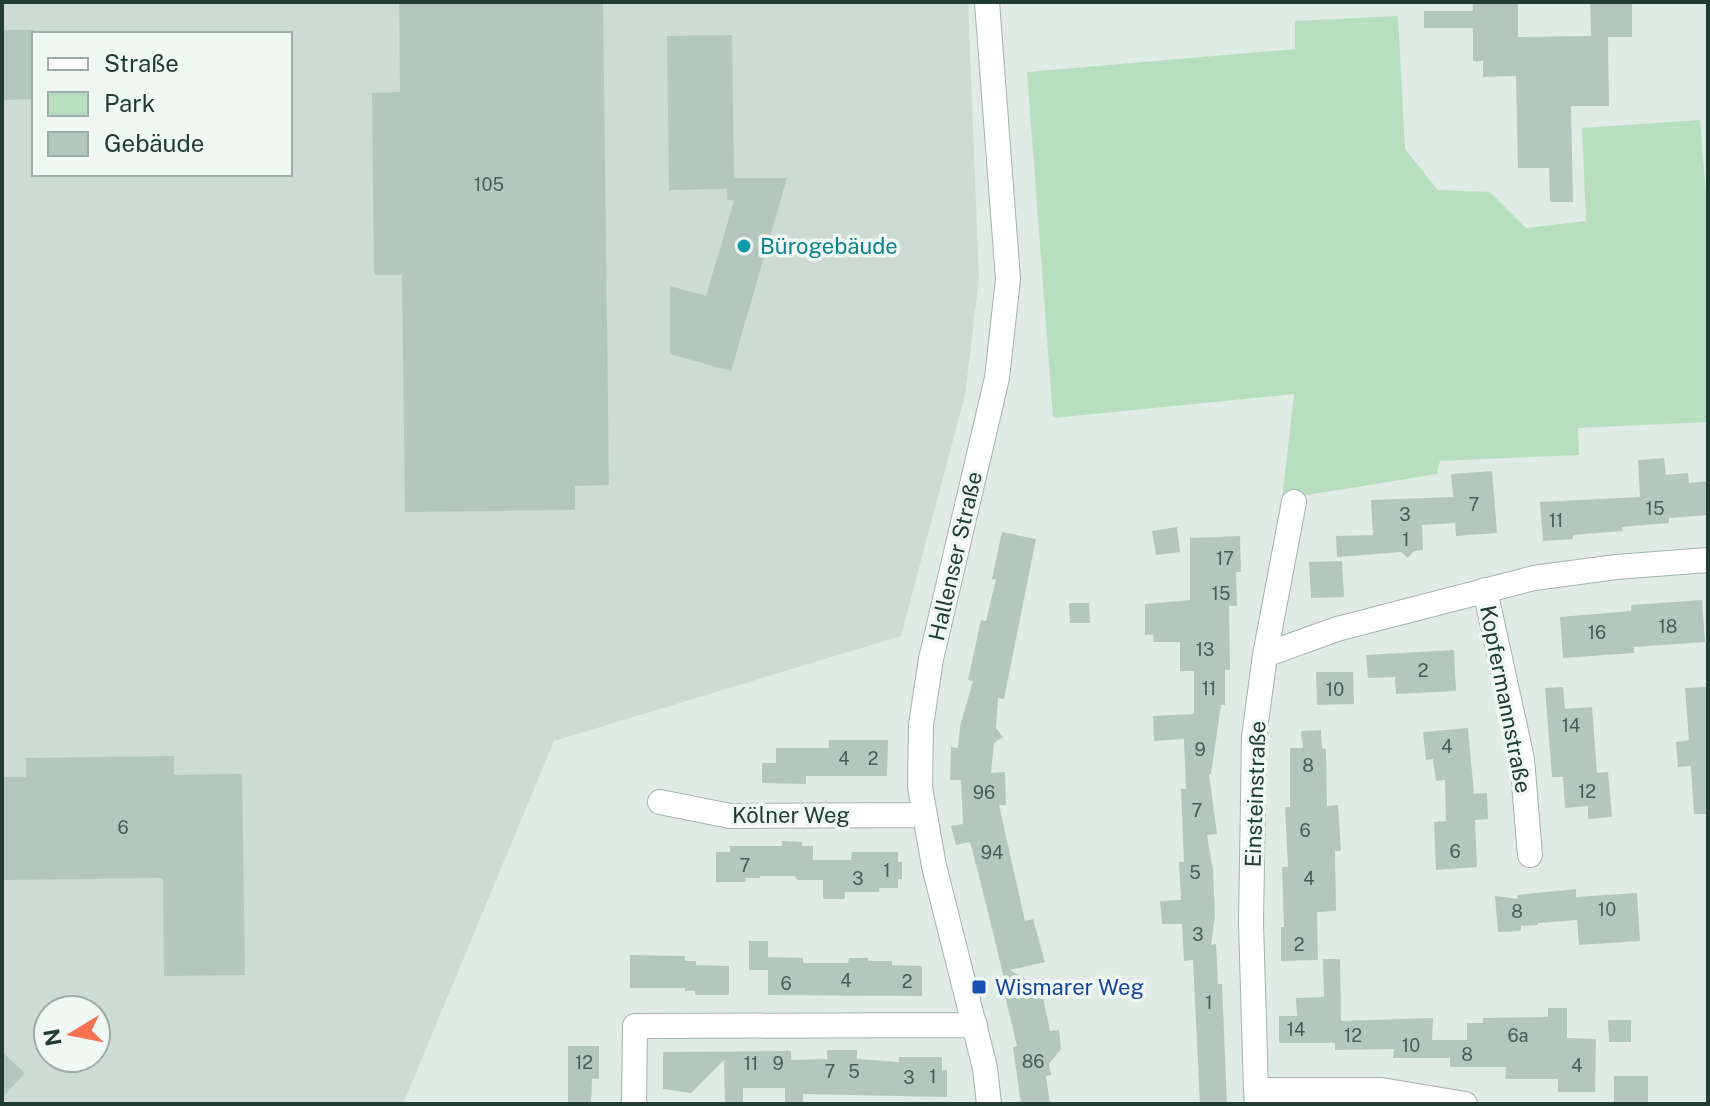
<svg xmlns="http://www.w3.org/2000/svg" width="1710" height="1106" viewBox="0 0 1710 1106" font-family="'Public Sans',sans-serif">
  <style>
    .built { fill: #cedbd4; fill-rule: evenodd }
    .green { fill: #b8dec0 }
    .building { fill: #b5c6be }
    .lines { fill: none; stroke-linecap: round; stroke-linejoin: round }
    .minor-casing { stroke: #a3b3ad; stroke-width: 26 }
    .minor { stroke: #fff; stroke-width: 24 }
    .culture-dot { fill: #0f9aa8; stroke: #f0f8f4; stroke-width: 3 }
    .transit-dot { fill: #1a4fb4; stroke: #f0f8f4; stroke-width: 3 }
    .labels { text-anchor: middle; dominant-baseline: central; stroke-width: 7; stroke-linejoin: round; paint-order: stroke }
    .number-label { font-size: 18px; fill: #455e56 }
    .culture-label { font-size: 22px; fill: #0d838f; stroke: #f0f8f4; text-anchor: start }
    .street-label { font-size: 22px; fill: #203c33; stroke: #f0f8f4 }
    .transit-label { font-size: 22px; fill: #164399; stroke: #f0f8f4; text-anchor: start }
  </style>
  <rect width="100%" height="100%" fill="#e0ebe6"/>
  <path class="built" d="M2,2H968L979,279L965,395L901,636L554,741L403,1104H2ZM34,34H290V174H34ZM48,1010H96V1058H48Z"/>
  <path class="green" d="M1398,16L1405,149L1438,190L1490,192L1526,228L1586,221L1582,128L1700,120L1708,219V422L1578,428L1579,455L1440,461L1437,474L1282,499L1294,394L1053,418L1027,72L1295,49V21Z"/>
  <path class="building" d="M399,2H603L609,485L575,486V510L405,512L402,275H374L372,93L400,92Z
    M1473,2H1518V37L1591,36L1590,2H1632V37H1608L1609,106H1571L1573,202H1550L1549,168H1518L1516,76L1483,77V61H1473V28H1424V11H1473Z
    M2,30H34V99L2,100Z
    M732,35L734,178H787L731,371L670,354V286L706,296L734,201L727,199V189L669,190L667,36Z
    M1664,458L1666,475L1688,473L1689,483L1708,481V515L1669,518V523L1622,527L1623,531L1573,535V539L1543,541L1540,502L1640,497L1638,460Z
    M1492,471L1497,533L1456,536L1455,523L1422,525L1423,550L1414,551L1408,558L1401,552L1337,557L1336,536L1373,535L1371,500L1453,497L1451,474Z
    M1177,527L1180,552L1156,555L1152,531Z
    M1002,532L1036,539L1004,699L998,698L996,728L1003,737L994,743L991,773L1005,772L1006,805H999L1025,921L1033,919L1045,962L1010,970L1041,988L1050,1031L1059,1030L1061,1049L1049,1064L1051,1075L1046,1076L1050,1104H1021L1013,1047L1017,1046L1002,983L1005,982L982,888L970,842L956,845L951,826L963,824L961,780H950L951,747L958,748L960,726L973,681L968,680L981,620L986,621L996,579H992Z
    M1240,536L1241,572H1236L1237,606H1229L1230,670H1225V705H1221L1211,774H1209L1217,834L1207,835L1213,870L1215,916L1211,945L1216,944L1218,984H1222L1227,1104H1200L1193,960L1184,961L1182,924H1162L1160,901L1181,900L1179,862H1184L1181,789H1186L1184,739L1154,741L1153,716L1194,714V671H1180V642H1154L1153,635H1145V604L1190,600V538Z
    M1342,561L1344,597L1311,598L1309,562Z
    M1702,600L1705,642L1634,647V653L1563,658L1560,617L1631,611V605Z
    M1069,603H1089L1090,623H1070Z
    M1454,650L1456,691L1396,694L1395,677L1368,678L1366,655Z
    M1316,672H1353L1354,704L1317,705Z
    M1563,687L1565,709L1592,707L1597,773L1608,772L1612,817L1588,819V806L1565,808L1563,777H1552L1545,688Z
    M1708,687V814H1694L1691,766L1678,767L1676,742L1689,740L1685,688Z
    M1468,728L1474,794L1487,793L1488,819L1475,820L1477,867L1436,870L1434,822L1446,821L1445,780L1436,781L1433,759L1426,760L1423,732Z
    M1321,730L1322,748L1326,749L1327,806L1338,805L1341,851H1335L1336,911L1317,912L1318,960L1281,961V927H1284L1282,867H1288L1285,807H1290V748H1303L1301,731Z
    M829,740H888L887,776H806V784L762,783V763H776V748H829Z
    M174,756V775L242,774L245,975L164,976L163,878L2,880V777H26V758Z
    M782,841L802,842V846H813V860H851L852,852H898V862H902V879H898V888H879V892H845V899H823V880H798L794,876H760V878H746V882H716V852H730V846H782Z
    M1576,889V897L1637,893L1640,941L1579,945L1577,920L1538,923V925L1521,926V931L1498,932L1495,896L1518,899L1517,895Z
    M749,941H768V957L803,958V963H848L849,958H868V961H892V965L922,966V996L768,995V965V970H749Z
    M630,955L685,956V961H696V965L729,966V995H695V991H685V988H630Z
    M1323,959H1340L1341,1021L1433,1018L1432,1040H1467V1023H1483V1018L1548,1017V1008H1567V1038L1596,1039L1595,1092H1558V1079H1505L1506,1067H1450V1058H1393L1394,1049L1335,1050V1043H1279V1016H1297L1296,998L1324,997Z
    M1608,1020H1631V1042H1609Z
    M568,1046H599V1079H592L591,1104H568Z
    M827,1050H857V1059L899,1062V1057H942V1070H947V1097L803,1094V1104H785V1088H743V1104H725L724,1060L691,1093L663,1089V1052L791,1051V1060L827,1059Z
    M2,1052L25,1073L2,1098Z
    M1614,1076H1648V1104H1614Z"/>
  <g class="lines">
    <defs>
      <path id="minor" d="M987,2L1008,279L997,378L931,659L921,725L920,787L934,866L985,1068L989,1104
        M1485,590L1522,759L1530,855
        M1265,655L1337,629L1534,578L1616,567L1708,560
        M660,802L730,816L924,815
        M1256,1090L1251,923L1254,737L1265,655L1294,502
        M634,1104L635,1026L975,1025
        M1257,1104L1256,1090H1381L1465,1104"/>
    </defs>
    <use href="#minor" class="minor-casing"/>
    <use href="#minor" class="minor"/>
  </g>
  <circle class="culture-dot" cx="744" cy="246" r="8"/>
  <rect class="transit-dot" x="971" y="979" width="16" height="16" rx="4"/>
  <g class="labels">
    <g class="number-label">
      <text x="489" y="184">105</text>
      <text x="1474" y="504">7</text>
      <text x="1655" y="508">15</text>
      <text x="1405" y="514">3</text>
      <text x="1556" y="520">11</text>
      <text x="1406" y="539">1</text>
      <text x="1225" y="558">17</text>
      <text x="1221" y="593">15</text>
      <text x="1668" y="626">18</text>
      <text x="1597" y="632">16</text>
      <text x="1205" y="649">13</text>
      <text x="1423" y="670">2</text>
      <text x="1209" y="688">11</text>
      <text x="1335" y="689">10</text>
      <text x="1571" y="725">14</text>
      <text x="1447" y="746">4</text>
      <text x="1200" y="749">9</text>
      <text x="844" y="758">4</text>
      <text x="873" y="758">2</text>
      <text x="1308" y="765">8</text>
      <text x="1587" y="791">12</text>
      <text x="984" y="792">96</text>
      <text x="1197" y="810">7</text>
      <text x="123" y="827">6</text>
      <text x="1305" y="830">6</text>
      <text x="1455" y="851">6</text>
      <text x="992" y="852">94</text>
      <text x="745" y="865">7</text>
      <text x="887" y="870">1</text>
      <text x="1195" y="872">5</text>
      <text x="858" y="878">3</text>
      <text x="1309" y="878">4</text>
      <text x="1607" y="909">10</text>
      <text x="1517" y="911">8</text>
      <text x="1198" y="934">3</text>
      <text x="1299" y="944">2</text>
      <text x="846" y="980">4</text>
      <text x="907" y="981">2</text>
      <text x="786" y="983">6</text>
      <text x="1209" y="1002">1</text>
      <text x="1296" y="1029">14</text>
      <text x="1353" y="1035">12</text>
      <text x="1518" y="1035">6a</text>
      <text x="1411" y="1045">10</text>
      <text x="1467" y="1054">8</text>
      <text x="1033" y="1061">86</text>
      <text x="584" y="1062">12</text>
      <text x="751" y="1063">11</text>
      <text x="778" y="1063">9</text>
      <text x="1577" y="1065">4</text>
      <text x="830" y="1071">7</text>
      <text x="854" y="1071">5</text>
      <text x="933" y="1076">1</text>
      <text x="909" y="1077">3</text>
    </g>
    <g class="culture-label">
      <text x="760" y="246">Bürogebäude</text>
    </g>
    <g class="street-label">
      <text transform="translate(955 556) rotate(-77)">Hallenser Straße</text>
      <text transform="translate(1506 699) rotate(79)">Kopfermannstraße</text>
      <text transform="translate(1255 794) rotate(-88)">Einsteinstraße</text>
      <text x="791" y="815">Kölner Weg</text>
    </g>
    <g class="transit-label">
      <text x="995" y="987">Wismarer Weg</text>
    </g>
  </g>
  <rect width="1710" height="1106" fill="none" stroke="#203c33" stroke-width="8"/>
  <rect x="32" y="32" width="260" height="144" fill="#f0f8f4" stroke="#9dada7" stroke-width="2"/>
  <rect x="48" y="58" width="40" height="12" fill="#ffffff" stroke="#9dada7" stroke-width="2"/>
  <text x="104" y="72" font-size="24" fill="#203c33">Straße</text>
  <rect x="48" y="92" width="40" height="24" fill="#b8dec0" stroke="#9dada7" stroke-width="2"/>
  <text x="104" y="112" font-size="24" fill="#203c33">Park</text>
  <rect x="48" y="132" width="40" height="24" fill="#b5c6be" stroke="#9dada7" stroke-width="2"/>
  <text x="104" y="152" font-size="24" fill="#203c33">Gebäude</text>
  <g transform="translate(72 1034) rotate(260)"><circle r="38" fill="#f0f8f4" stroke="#9dada7" stroke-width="2"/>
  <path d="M0-6L14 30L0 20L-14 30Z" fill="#f67253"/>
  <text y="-12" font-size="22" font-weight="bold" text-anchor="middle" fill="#203c33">N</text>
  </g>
</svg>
